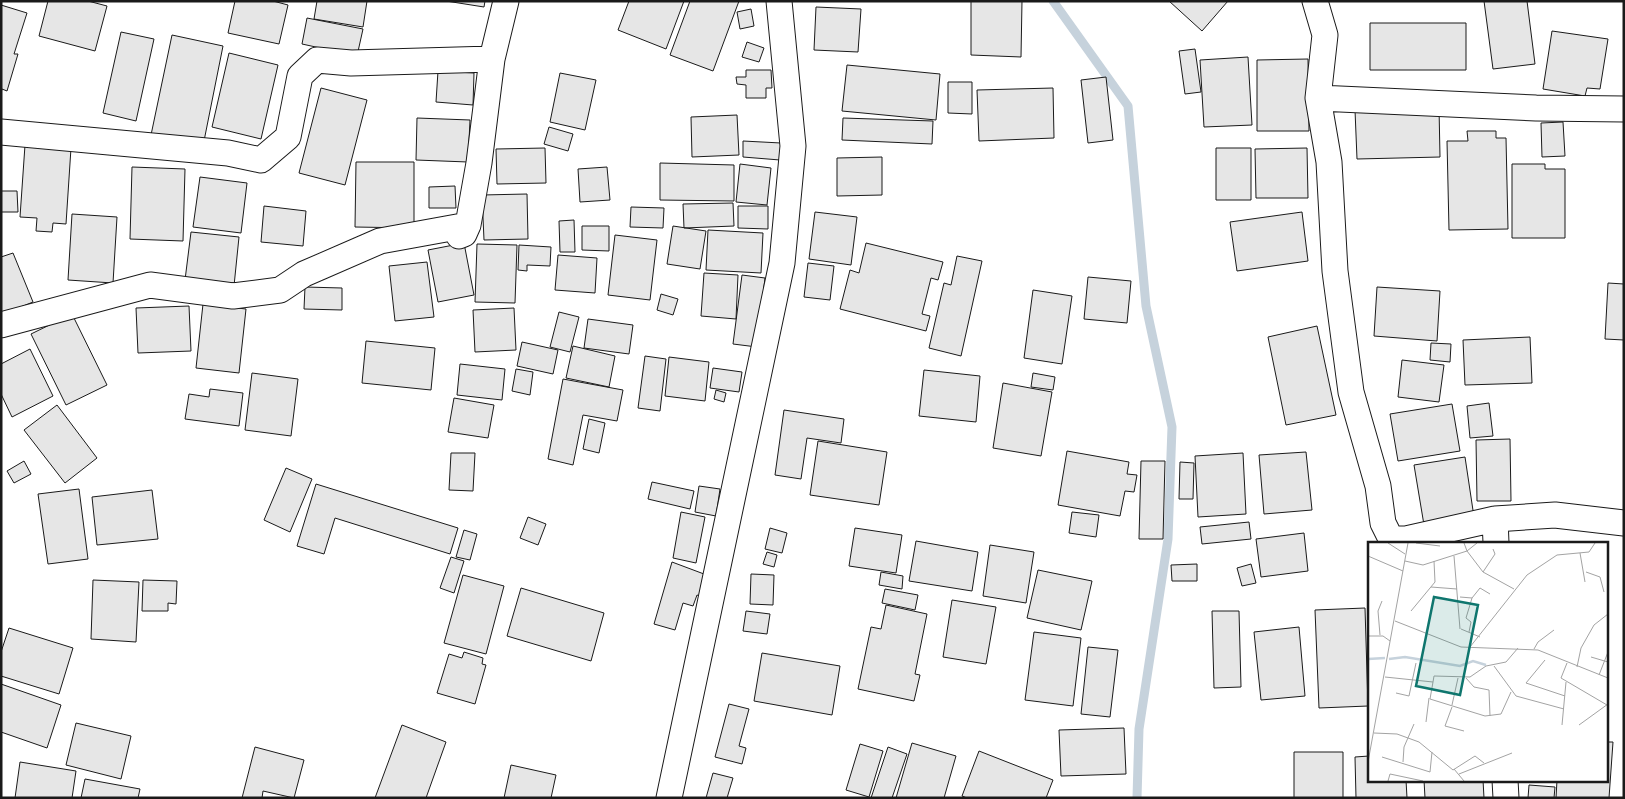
<svg xmlns="http://www.w3.org/2000/svg" width="1625" height="799" viewBox="0 0 1625 799" font-family="'Zilla Slab',serif">
  <style>
    .lines { fill: none; stroke-linecap: round; stroke-linejoin: round }
    .stream { stroke: #c6d2dc; stroke-width: 9 }
    .building { fill: #e6e6e6; stroke: #1a1a1a }
    .minor-casing { stroke: #1a1a1a; stroke-width: 27 }
    .minor { stroke: #fff; stroke-width: 25 }
    .inset-river { fill: none; stroke: #c6d2dc; stroke-width: 2.5 }
    .inset-road { fill: none; stroke: #a3a3a3; stroke-width: 1 }
    .view { fill: #0f766e; fill-opacity: 0.15; stroke: #0f766e; stroke-width: 2.5 }
    .inset-edge { fill: none; stroke: #1a1a1a; stroke-width: 2.5 }
  </style>
  <rect width="100%" height="100%" fill="#fff"/>
  <g class="lines">
    <path class="stream" d="M1053,1L1128,106L1146,306L1172,427L1168,539L1139,729L1137,798"/>
  </g>
  <path class="building" d="M48,1H88L107,6L95,51L39,36Z
    M235,1H273L288,5L279,44L228,33Z
    M317,1H367L363,27L314,19Z
    M446,1H485L484,7Z
    M629,1H684L666,49L618,30Z
    M690,1H739L713,71L670,55Z
    M971,1H1022L1021,57L971,55Z
    M1169,1H1228L1202,31Z
    M1484,1H1527L1535,64L1493,69Z
    M1,5L27,13L14,54H18L7,91L2,89L1,93Z
    M816,7L861,9L858,52L814,50Z
    M751,9L754,26L740,29L737,12Z
    M307,18L363,29L357,56L302,44Z
    M1370,23H1466V70H1370Z
    M1552,31L1608,39L1600,89L1587,88L1585,96L1543,89Z
    M121,32L154,39L136,121L103,113Z
    M172,35L223,46L203,146L151,135Z
    M747,42L764,48L759,62L742,57Z
    M1195,49L1201,92L1185,94L1179,51Z
    M229,53L278,65L261,139L212,127Z
    M1248,57L1252,125L1204,127L1200,60Z
    M1308,59L1309,131H1257V60Z
    M847,65L940,74L936,120L842,111Z
    M746,70H771L772,88H766V98H746V85L737,84L736,77H746Z
    M438,71L474,73L473,105L436,102Z
    M560,73L596,80L585,130L550,122Z
    M1106,77L1113,140L1088,143L1081,80Z
    M948,82H972V114L948,113Z
    M321,88L367,100L345,185L299,173Z
    M1053,88L1054,138L979,141L977,90Z
    M1439,107L1440,157L1357,159L1355,110Z
    M737,115L739,155L692,157L691,117Z
    M417,118L470,120L468,162L416,160Z
    M843,118L933,121L932,144L842,140Z
    M1563,122L1565,156L1542,157L1541,123Z
    M549,127L573,134L568,151L544,144Z
    M1467,131H1496V138H1506L1508,229L1449,230L1447,141H1468Z
    M743,141L781,143L780,160L743,157Z
    M25,145L71,148L66,224L53,223L52,232L36,231L37,218L20,217Z
    M545,148L546,183L497,184L496,149Z
    M1216,148H1251V200H1216Z
    M1307,148L1308,198H1256L1255,149Z
    M882,157V195L837,196V158Z
    M356,162H414V228L355,227Z
    M660,163L734,165V201L660,200Z
    M740,164L771,168L767,205L736,202Z
    M1512,164H1545V169H1565V238H1512Z
    M132,167L185,169L183,241L130,239Z
    M607,167L610,200L580,202L578,169Z
    M200,177L247,183L241,233L193,227Z
    M455,186L456,208H429V187Z
    M1,191H17L18,212H1Z
    M527,194L528,239L484,240L482,195Z
    M733,203L734,226L684,228L683,204Z
    M264,206L306,211L303,246L261,242Z
    M738,206H768V229L738,228Z
    M631,207L664,208L663,228L630,227Z
    M815,212L857,217L851,265L809,259Z
    M1302,212L1308,261L1237,271L1230,222Z
    M72,214L117,217L113,283L68,280Z
    M574,220L575,252H560L559,221Z
    M582,226H609V251L582,250Z
    M673,226L706,231L700,269L667,264Z
    M708,230L763,233L761,273L706,270Z
    M191,232L239,237L234,286L185,280Z
    M615,235L657,240L650,300L608,295Z
    M464,243L474,295L438,302L428,250Z
    M866,243L943,262L938,280L931,278L922,314L930,316L926,331L840,309L850,270L859,273Z
    M477,244L517,245L515,303L475,302Z
    M519,245L551,247L550,266L527,265V271L518,270Z
    M13,253L33,302L1,315V257Z
    M558,255L597,258L595,293L555,290Z
    M957,256L982,261L961,356L929,348L944,283L951,285Z
    M427,262L434,317L395,321L389,266Z
    M808,263L834,266L830,300L804,297Z
    M704,273L738,275L736,319L701,316Z
    M742,275L765,278L757,347L733,344Z
    M1088,277L1131,281L1127,323L1084,319Z
    M1608,283L1624,284V340L1605,339Z
    M305,287L342,288V310L304,309Z
    M1377,287L1440,291L1437,341L1374,336Z
    M1033,290L1072,296L1062,364L1024,358Z
    M661,294L678,299L673,315L657,310Z
    M203,304L246,309L239,373L196,368Z
    M189,306L191,351L138,353L136,308Z
    M514,308L516,350L475,352L473,310Z
    M559,312L579,317L570,352L550,347Z
    M72,314L107,385L66,405L31,334Z
    M588,319L633,325L629,354L584,348Z
    M1317,326L1336,415L1286,425L1268,337Z
    M1530,337L1532,383L1465,385L1463,340Z
    M366,341L435,348L431,390L362,383Z
    M522,342L558,350L553,374L517,366Z
    M1431,343L1451,344L1450,362L1430,360Z
    M573,346L615,356L609,387L566,378Z
    M30,349L53,396L12,417L1,394V364Z
    M645,356L666,359L660,411L638,408Z
    M669,357L709,362L705,401L665,396Z
    M1402,360L1444,365L1439,402L1398,397Z
    M460,364L505,369L502,400L457,395Z
    M713,368L742,372L739,392L710,388Z
    M516,369L533,372L530,395L512,391Z
    M924,370L980,376L976,422L919,416Z
    M252,373L298,379L291,436L245,430Z
    M1033,373L1055,377L1053,390L1031,387Z
    M563,379L623,390L617,421L583,415L573,465L548,459Z
    M1003,383L1052,392L1041,456L993,448Z
    M210,389L243,393L239,426L185,419L189,394L209,397Z
    M716,390L726,393L724,402L714,399Z
    M454,398L494,405L488,438L448,432Z
    M1489,403L1493,436L1470,438L1467,406Z
    M1452,404L1460,451L1398,461L1390,414Z
    M57,405L97,458L65,483L24,430Z
    M784,410L844,419L841,443L807,438L801,479L775,475Z
    M589,419L605,423L599,453L583,449Z
    M1510,439L1511,501H1477L1476,440Z
    M818,441L887,452L879,505L810,495Z
    M1067,451L1129,462L1127,474L1137,475L1134,492L1125,491L1120,516L1058,505Z
    M1306,452L1312,510L1264,514L1259,455Z
    M451,453H475L473,491L449,490Z
    M1243,453L1246,514L1198,517L1195,456Z
    M1465,457L1474,517L1424,525L1414,465Z
    M24,461L31,474L14,483L7,471Z
    M1141,461H1165L1163,539H1139Z
    M1180,462L1194,463L1193,499H1179Z
    M286,468L312,479L290,532L264,520Z
    M652,482L694,491L690,509L648,499Z
    M316,484L458,528L450,554L335,518L324,554L297,546Z
    M699,486L720,489L716,516L695,512Z
    M79,489L88,559L48,564L38,494Z
    M152,490L158,539L97,545L92,497Z
    M681,512L705,517L696,563L673,558Z
    M1072,512L1099,515L1096,537L1069,533Z
    M528,517L546,524L538,545L520,538Z
    M1249,522L1251,539L1202,544L1200,527Z
    M770,528L787,533L782,553L765,549Z
    M855,528L902,535L896,573L849,566Z
    M464,530L477,534L470,560L456,557Z
    M1304,533L1308,571L1261,577L1256,539Z
    M916,541L978,552L972,591L909,581Z
    M990,545L1034,552L1026,603L983,596Z
    M767,552L777,555L774,567L763,564Z
    M451,557L464,561L454,593L440,588Z
    M672,562L704,574L700,596L697,595L693,606L683,603L675,630L654,624Z
    M1197,564V581H1172L1171,565Z
    M1251,564L1256,583L1242,586L1237,568Z
    M1038,570L1092,581L1081,630L1027,618Z
    M881,572L903,576L902,589L879,585Z
    M751,574L774,575L773,605L750,604Z
    M463,575L504,586L486,654L444,643Z
    M93,580L139,582L136,642L91,639Z
    M143,580L177,581L176,604L168,603V611H142Z
    M521,588L604,613L591,661L507,636Z
    M885,589L918,595L915,610L882,603Z
    M952,600L996,607L986,664L943,657Z
    M886,605L927,614L915,674L920,675L914,701L858,689L871,627L881,629Z
    M1365,608L1368,706L1319,708L1315,610Z
    M746,611L770,614L767,634L743,631Z
    M1212,611H1239L1241,687L1214,688Z
    M1299,627L1305,696L1261,700L1254,632Z
    M9,628L73,648L59,694L1,676V652Z
    M1034,632L1081,638L1073,706L1025,700Z
    M1088,647L1118,650L1110,717L1081,714Z
    M464,652L483,658L482,664L486,665L475,704L437,693L449,654L462,658Z
    M762,653L840,666L832,715L754,701Z
    M1,684L61,705L47,748L1,732Z
    M729,704L749,709L739,746L746,748L742,764L715,757Z
    M76,723L131,736L121,779L66,765Z
    M402,725L446,742L426,798H375Z
    M1124,728L1126,774L1061,776L1059,730Z
    M1606,742H1613L1609,798H1556L1557,780H1606Z
    M912,743L956,756L944,798H896Z
    M860,744L883,751L869,797L846,790Z
    M255,747L304,760L294,798L263,791L262,798H242Z
    M888,747L907,754L892,798H871Z
    M979,751L1053,780L1046,798H967L962,796Z
    M1294,752H1343V798H1294Z
    M1369,756V780H1406L1407,798H1356L1355,757Z
    M20,762L76,771L72,798H15Z
    M511,765L556,775L551,798H504Z
    M713,773L733,778L727,798H706Z
    M85,779L140,789L138,798H81Z
    M1424,780H1483L1484,798H1425Z
    M1529,785L1555,787L1554,798H1528Z"/>
  <g class="lines">
    <defs>
      <path id="minor" d="M1315,1L1325,35L1318,98L1329,162L1335,271L1351,392L1378,486L1383,523L1391,539H1406L1495,519
        M1318,98L1536,108L1624,109
        M1,132L228,153L261,160L288,137L300,76L317,60L351,63L492,59
        M459,236L464,234L468,225L479,163L492,59L506,1
        M1,325L150,285L233,296L280,290L304,274L380,241L468,225
        M1496,543L1495,519L1555,515L1624,523
        M1505,780L1506,798
        M669,798L782,263L793,146L779,1"/>
    </defs>
    <use href="#minor" class="minor-casing"/>
    <use href="#minor" class="minor"/>
  </g>
  <g transform="translate(1368 542)">
    <rect width="240" height="240" fill="#fff"/>
    <path class="inset-river" d="M0,117L17,116M21,117L37,115L92,124L105,119L118,123"/>
    <path class="inset-road" d="M20,1L37,12M48,1L72,4M96,1L99,9L109,1M212,11L217,40M0,14L35,29M86,14L92,87M37,19L55,23L99,9L115,30L146,47M115,30L127,12L125,7M218,30L232,35L236,50M63,45L89,47M92,55L104,56L112,46L122,52M43,69L67,40L66,19M27,79L93,105L170,108L240,136M93,87L112,95M101,90L103,80L98,76L104,56M12,93L10,69L14,59M0,94H15L22,99M102,105L159,33L189,13L221,10L227,1M166,107L170,100L186,88M223,115L240,120M177,118L158,141L197,154M199,121L193,136L239,163M126,124L148,154L196,167M209,125L213,106L226,83L240,72M231,133L240,110M17,135L65,140L62,157L117,174L133,172L143,150M98,136L106,145L121,148L122,174M65,140L66,134L102,135L118,124L138,120L150,106M28,151L41,154L48,121M84,163L90,136M84,165L77,184L96,189M58,180L61,156M194,183L198,140M211,183L240,162M6,191L29,192L51,200L85,228L107,214L116,221M14,215L62,230L64,210M0,220L40,1M35,220L36,205L46,182M86,227L96,239M91,232L144,211M20,239L22,232L55,239"/>
    <path class="view" d="M66,55L110,63L92,153L48,144Z"/>
    <rect width="240" height="240" class="inset-edge"/>
  </g>
  <rect width="1625" height="799" fill="none" stroke="#1a1a1a" stroke-width="5"/>
</svg>
